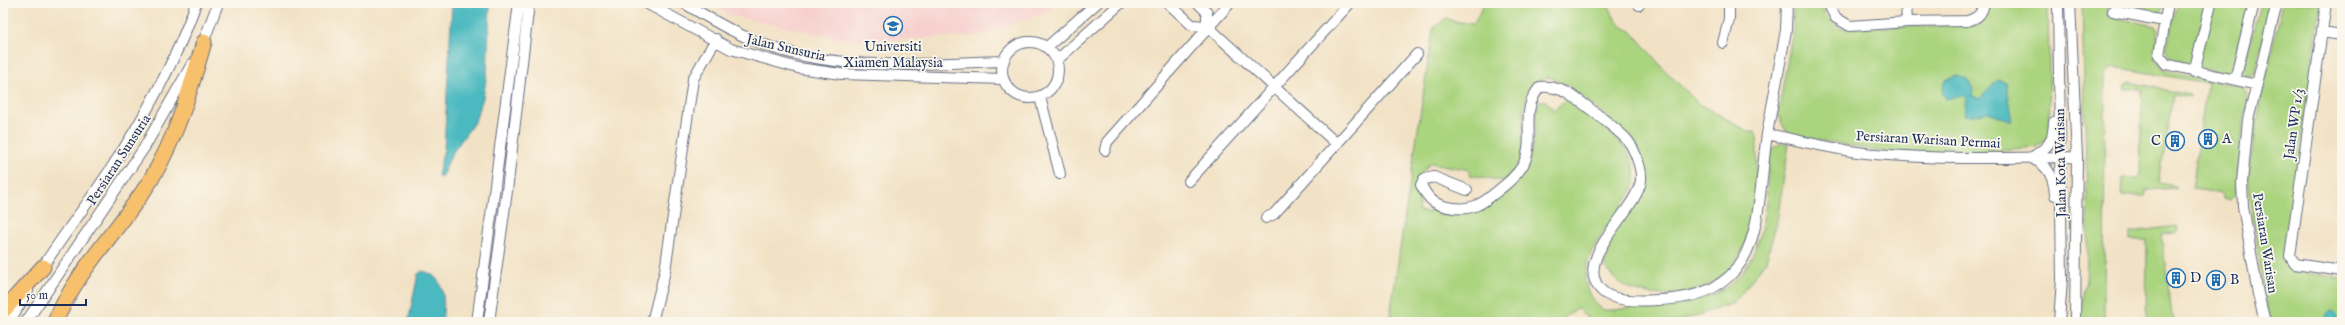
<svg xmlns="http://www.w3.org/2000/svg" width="2345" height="325" viewBox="0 0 2345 325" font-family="'IM FELL English',serif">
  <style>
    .built { fill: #f7d0ce }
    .green { fill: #abd47f; stroke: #63826e }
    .water { fill: #4bbac0; stroke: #33748f }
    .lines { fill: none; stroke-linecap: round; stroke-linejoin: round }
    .minor-casing { stroke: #666e82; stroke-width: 12 }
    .highway-casing { stroke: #666e82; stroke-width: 17 }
    .minor { stroke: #fff; stroke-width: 10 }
    .highway { stroke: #f7c06c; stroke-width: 15 }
    .labels { text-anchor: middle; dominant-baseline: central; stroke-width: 3.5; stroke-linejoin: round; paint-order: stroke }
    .poi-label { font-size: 14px; fill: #1b2f5e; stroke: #fbf7ec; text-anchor: start }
    .street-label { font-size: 14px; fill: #1b2f5e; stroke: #fbf7ec }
  </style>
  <rect width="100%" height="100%" fill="#fbf7ec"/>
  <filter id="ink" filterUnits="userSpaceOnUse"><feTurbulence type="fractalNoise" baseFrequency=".025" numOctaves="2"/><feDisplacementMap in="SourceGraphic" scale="8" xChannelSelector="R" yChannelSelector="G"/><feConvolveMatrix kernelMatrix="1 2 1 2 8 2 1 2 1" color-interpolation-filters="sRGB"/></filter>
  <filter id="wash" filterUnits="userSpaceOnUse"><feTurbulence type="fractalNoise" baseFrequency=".012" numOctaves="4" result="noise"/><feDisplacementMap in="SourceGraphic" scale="16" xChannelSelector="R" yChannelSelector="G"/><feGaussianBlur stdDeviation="0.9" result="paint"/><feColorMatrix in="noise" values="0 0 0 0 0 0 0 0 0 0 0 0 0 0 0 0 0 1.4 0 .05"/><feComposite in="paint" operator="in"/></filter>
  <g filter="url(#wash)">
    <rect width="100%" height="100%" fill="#f2e2c5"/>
    <path class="built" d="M709,3H1058L1045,12L979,36L851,41L729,15Z"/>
    <path class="green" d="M1484,3H1608C1613,17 1617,26 1631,31L1662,67L1699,104L1748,131H1755L1757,137C1757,170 1757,231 1737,259C1730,269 1720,280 1708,285C1680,298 1633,301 1611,275C1607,269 1602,264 1603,256L1645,172L1609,118L1568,86L1550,77L1537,80C1512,102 1533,141 1517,167C1513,172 1508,176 1504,181L1470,175V170L1431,163C1421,171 1419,179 1418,191L1421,192L1418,211L1429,213L1430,208L1459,212L1479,210L1520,178L1527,167L1534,140L1538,101H1546L1554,110L1566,99C1581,111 1616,133 1625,148C1631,158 1637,171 1635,183C1633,191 1626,200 1621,207C1600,237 1563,279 1603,310C1617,311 1631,307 1645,306C1705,302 1745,296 1761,230C1764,217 1766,204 1767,190C1768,177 1767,164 1771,151L1781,143L1789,144L1777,221L1766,261L1734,303L1677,322H1651L1635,318L1622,322H1592L1577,308L1558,322H1389L1433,29L1446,18L1453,21L1474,24Z
      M1793,3H1824V14L1839,28L1977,25L1985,18L1990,3H2048L2050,133L2046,140L2036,147L1969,153L1882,152L1792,135L1784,128L1778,114L1793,30Z
      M2082,3H2165L2160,12L2156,13L2109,4L2107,16L2155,26L2158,30L2154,57L2163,70L2240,86L2246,92L2248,98L2241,141L2236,194L2230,200L2223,198L2220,193L2192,189L2207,83L2113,67L2105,73L2104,322H2080L2081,304L2086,280L2088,236Z
      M2178,3H2249L2232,70C2218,75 2182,64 2170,58L2166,49Z
      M2260,3H2271L2256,70L2254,75L2246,76L2243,72Z
      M2283,3H2321L2286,258L2292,271L2342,278V322H2271L2266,307L2248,179L2257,115Z
      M2129,82L2190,95V98L2173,95L2159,183L2176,186V188L2146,190L2145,196H2122L2123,178H2140L2142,90L2125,89L2126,84Z
      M2177,226L2178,232L2161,235L2173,322H2146L2147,240H2130V232Z"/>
    <path class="water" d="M452,3H490L487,73L483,98L475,121L451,155L442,176H438L444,149Z
      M1956,76C1969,78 1973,82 1973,95L1979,99L1998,80L2006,83L2013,121L1988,112L1969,116L1964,115L1966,98L1962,95L1946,99L1942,92L1946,80Z
      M422,271C446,275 445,302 442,322H408L418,274Z
      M2325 317a6 6 0 1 1 12 0a6 6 0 1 1-12 0Z"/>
  </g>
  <g filter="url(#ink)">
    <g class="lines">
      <defs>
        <path id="minor" d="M646,3L731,49L798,68L841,74L1003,79
          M684,3C712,20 742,38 774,48C848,72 928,63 1004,61
          M1168,3L1192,25L1207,26L1337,144
          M1198,3L1207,12V26
          M1787,3L1786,30L1767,134C1803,141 1839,151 1875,154C1942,160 2010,158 2077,157
          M1830,3L1831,9L1836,18L1850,26L1907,22L1967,21C1978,18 1982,14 1984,3
          M1906,3L1907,22
          M2058,3L2062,279L2059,322
          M2070,3L2077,157L2075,322
          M2168,3L2159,55L2166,64L2257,85
          M2326,3L2290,256L2295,264L2342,271
          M1639,5V3
          M2113,11L2164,21
          M2322,32L2342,35
          M1002 70a28 28 0 1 1 56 0a28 28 0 1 1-56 0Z
          M1723,43L1729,19V3
          M202,46L218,3
          M1047,47L1097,3
          M1057,60L1121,3
          M2194,72L2211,3
          M2235,80L2254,3
          M1040,97L1060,174
          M1105,150L1107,142L1230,3
          M2031,158C2048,147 2053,144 2054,122
          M2033,159C2049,166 2054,178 2055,195
          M1189,181L1350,3
          M1467,190L1434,177L1424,179L1421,185C1429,201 1436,206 1454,208C1471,210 1481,205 1495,193C1505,185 1516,177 1523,165C1537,139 1518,112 1540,87C1550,86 1557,88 1566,92C1577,98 1620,131 1628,141C1635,150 1642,169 1641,180C1638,210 1571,259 1601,290C1612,302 1642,301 1657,300C1767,297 1755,217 1767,134
          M1266,218L1274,214L1417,54
          M40,271C61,238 86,206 108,173C141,124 177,59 196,3
          M9,322L28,291
          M26,322L144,148L192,64
          M477,322L519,3
          M489,322L507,191L529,3
          M652,322L665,271L693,79L716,39
          M2265,322L2258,294L2243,206L2242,182L2248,120L2277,3"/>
        <path id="highway" d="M3,311L43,267
          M55,322C77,269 120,229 150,181C177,137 190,90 204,42"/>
      </defs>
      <use href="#minor" class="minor-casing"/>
      <use href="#highway" class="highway-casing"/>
      <use href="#minor" class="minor"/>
      <use href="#highway" class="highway"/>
    </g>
  </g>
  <defs>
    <symbol id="university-ring" viewBox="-11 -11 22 22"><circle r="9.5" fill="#fbf7ec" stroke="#1f6fb2" stroke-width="1.5"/><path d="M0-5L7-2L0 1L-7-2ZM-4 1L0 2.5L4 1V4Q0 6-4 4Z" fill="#1f6fb2"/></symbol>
    <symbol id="building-ring" viewBox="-11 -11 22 22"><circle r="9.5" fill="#fbf7ec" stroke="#1f6fb2" stroke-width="1.5"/><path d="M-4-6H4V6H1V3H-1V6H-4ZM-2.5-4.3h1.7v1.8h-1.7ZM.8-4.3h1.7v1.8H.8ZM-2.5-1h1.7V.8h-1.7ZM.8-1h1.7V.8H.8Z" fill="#1f6fb2"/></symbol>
  </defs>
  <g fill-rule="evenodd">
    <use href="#university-ring" x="882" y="15" width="22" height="22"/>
    <use href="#building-ring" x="2197" y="128" width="22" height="22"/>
    <use href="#building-ring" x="2164" y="130" width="22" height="22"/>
    <use href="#building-ring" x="2165" y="267" width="22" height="22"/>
    <use href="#building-ring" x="2205" y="269" width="22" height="22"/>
  </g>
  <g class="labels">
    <g class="poi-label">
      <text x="893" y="47" text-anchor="middle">Universiti<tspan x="893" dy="16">Xiamen Malaysia</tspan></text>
      <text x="2222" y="139">A</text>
      <text x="2161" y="141" text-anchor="end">C</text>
      <text x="2190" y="278">D</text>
      <text x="2230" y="280">B</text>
    </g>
    <g class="street-label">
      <text transform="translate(786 48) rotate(13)">Jalan Sunsuria</text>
      <text transform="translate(2294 124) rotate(-82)">Jalan WP 1/3</text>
      <text transform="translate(1928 140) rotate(3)">Persiaran Warisan Permai</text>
      <text transform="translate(119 160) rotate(-57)">Persiaran Sunsuria</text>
      <text transform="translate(2061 163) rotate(-91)">Jalan Kota Warisan</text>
      <text transform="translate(2265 243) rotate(81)">Persiaran Warisan</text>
    </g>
  </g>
  <rect width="2345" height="325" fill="none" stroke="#fbf7ec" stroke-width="16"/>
  <path d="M20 299v6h66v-6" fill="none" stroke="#1b2f5e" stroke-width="2"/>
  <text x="26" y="299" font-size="12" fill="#1b2f5e" stroke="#fbf7ec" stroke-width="3" paint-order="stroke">50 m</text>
</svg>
